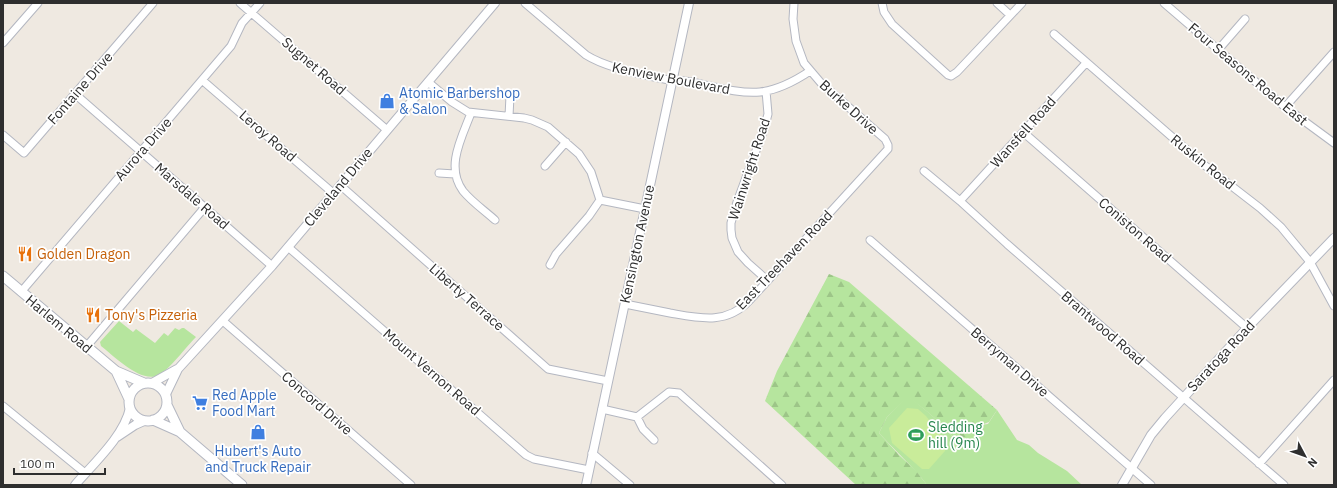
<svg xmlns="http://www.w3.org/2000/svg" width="1337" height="488" viewBox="0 0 1337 488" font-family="'IBM Plex Sans',sans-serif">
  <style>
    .grass { fill: #b6e59e }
    .forest { fill: url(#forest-firs) }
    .pitch { fill: #c9ec9a }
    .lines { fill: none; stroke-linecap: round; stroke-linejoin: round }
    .minor-casing { stroke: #b4b7c1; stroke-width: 9 }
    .tertiary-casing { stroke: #b4b7c1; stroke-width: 10 }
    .secondary-casing { stroke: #b4b7c1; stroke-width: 11 }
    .minor { stroke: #fff; stroke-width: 7 }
    .tertiary { stroke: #fff; stroke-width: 8 }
    .secondary { stroke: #fff; stroke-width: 9 }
    .labels { text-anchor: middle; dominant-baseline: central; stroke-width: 3.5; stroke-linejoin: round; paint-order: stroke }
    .street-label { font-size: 14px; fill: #2e2e2e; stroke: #fff }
    .shop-label { font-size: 14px; fill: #366cbe; stroke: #fff; text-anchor: start }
    .food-label { font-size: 14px; fill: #c56008; stroke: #fff; text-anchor: start }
    .leisure-label { font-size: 14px; fill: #27864d; stroke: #fff; text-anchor: start }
  </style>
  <defs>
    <pattern id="forest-firs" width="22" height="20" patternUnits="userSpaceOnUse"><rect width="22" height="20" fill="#b6e59e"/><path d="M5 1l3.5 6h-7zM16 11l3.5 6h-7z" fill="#9dc588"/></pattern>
  </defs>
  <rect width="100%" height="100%" fill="#efe9e1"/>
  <path class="grass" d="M119,321L133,332L136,329L155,343L164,333L168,336L175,328L179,330L182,328H184L196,337C186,347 170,369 159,375C141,384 114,356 101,346L100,342Z
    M908,396C927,411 945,425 959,445L981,425L988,424L997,410L1017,440L1029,445L1038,453L1067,471L1082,485H927C913,466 895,451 879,433L887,417Z"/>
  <path class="forest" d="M829,274L849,282L997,410L989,422L981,425L979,433L959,445C945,425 927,411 908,397L887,417L879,433L899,455L916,471L927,485H856L765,401L777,371Z"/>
  <path class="pitch" d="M907,408L918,409L926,416L947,443L945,451L929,469H922L892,443L889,428Z"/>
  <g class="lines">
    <defs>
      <path id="minor" d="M240,3L387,130
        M525,3L586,55C605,67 642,75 664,79C673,81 682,80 691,82C712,86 739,94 760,92C778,90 795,81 810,71
        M882,3L884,12L892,24L948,75L951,76L957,72L1022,3
        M997,3L1010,15
        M1164,3L1285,107L1334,143
        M1054,34L1203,164L1260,208L1281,227L1310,262L1334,306
        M3,43L38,3
        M1218,50L1245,19
        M202,80L333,193
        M428,82L452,102L468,112L524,118L532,120L548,127L579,154L591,172L600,200
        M766,91L768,114L764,129L737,202L731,223V230L732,238L738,252L748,263L767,280
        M75,94L272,266
        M1285,107L1334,52
        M471,113C462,137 445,167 463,191C472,202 485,211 495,220
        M509,116L510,96
        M1023,132L1247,328
        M3,135L24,153L153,3
        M545,166L566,142
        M924,171L960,201L1007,244L1284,485
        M439,173L455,174
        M340,185L548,369L608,381
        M600,200L645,209
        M960,201L1086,63
        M870,240L1151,485
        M288,247L526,455L534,459L589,470
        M550,265L556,254L589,216L600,200
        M21,292L231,46L242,23L260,3
        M625,304C640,307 655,310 670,313C699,318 726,325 749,301L888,149V145L885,139L821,83L804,63L796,41L793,19L794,3
        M223,321L411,485
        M87,346L205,207
        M3,406L85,473
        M602,409L637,417L669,392L679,393L782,485
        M637,417L643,429L654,440
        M592,453L630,485
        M1259,464L1334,380"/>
      <path id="tertiary" d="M152,383L177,369
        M166,394L178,369L272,266L495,3
        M117,437L135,425L144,421
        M75,485C93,464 124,436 130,408
        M586,485L689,3
        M1122,485L1151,435L1165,418L1247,328L1334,238"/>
      <path id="secondary" d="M3,276L116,371L144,383
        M116,371L129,399
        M129 402a19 19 0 1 1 38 0a19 19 0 1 1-38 0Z
        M167,405L180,432
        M153,420L180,432L242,485"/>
    </defs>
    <use href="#minor" class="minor-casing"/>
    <use href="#tertiary" class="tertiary-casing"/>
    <use href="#secondary" class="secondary-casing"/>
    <use href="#minor" class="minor"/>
    <use href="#tertiary" class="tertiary"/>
    <use href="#secondary" class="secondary"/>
  </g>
  <defs>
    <symbol id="shop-bare" viewBox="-9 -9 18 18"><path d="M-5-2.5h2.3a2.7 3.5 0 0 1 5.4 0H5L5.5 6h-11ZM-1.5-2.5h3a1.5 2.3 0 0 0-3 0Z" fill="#3f7fe0" stroke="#fff" stroke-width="2.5" paint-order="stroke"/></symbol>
    <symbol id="restaurant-bare" viewBox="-9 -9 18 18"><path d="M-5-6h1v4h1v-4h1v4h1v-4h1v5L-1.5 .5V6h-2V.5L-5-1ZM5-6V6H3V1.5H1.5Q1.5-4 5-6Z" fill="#e8710a" stroke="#fff" stroke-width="2.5" paint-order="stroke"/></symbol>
    <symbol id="supermarket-bare" viewBox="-9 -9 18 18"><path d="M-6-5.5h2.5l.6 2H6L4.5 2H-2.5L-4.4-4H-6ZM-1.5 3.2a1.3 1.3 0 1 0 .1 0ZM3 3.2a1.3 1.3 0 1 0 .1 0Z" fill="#3f7fe0" stroke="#fff" stroke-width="2.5" paint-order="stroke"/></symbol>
    <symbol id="stadium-bare" viewBox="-9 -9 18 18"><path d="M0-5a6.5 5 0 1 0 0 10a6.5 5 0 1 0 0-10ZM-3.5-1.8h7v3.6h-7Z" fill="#2e9e5b" stroke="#fff" stroke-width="2.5" paint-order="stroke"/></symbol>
  </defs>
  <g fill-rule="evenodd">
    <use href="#shop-bare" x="376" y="90" width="22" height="22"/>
    <use href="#restaurant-bare" x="14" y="243" width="22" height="22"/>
    <use href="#restaurant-bare" x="82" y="304" width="22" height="22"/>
    <use href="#supermarket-bare" x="189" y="392" width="22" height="22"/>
    <use href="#shop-bare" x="247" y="421" width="22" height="22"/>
    <use href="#stadium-bare" x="905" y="424" width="22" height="22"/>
  </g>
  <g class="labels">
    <g class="street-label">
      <text transform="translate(314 66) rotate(41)">Sugnet Road</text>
      <text transform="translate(1248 74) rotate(40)">Four Seasons Road East</text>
      <text transform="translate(671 78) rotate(11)">Kenview Boulevard</text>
      <text transform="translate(80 88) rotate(-49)">Fontaine Drive</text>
      <text transform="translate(849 107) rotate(42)">Burke Drive</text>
      <text transform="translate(1023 132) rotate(-48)">Wansfell Road</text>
      <text transform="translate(268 136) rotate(41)">Leroy Road</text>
      <text transform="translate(143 149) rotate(-49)">Aurora Drive</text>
      <text transform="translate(1203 162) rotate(39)">Ruskin Road</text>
      <text transform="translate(749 169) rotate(-72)">Wainwright Road</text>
      <text transform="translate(338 187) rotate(-50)">Cleveland Drive</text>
      <text transform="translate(192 196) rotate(41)">Marsdale Road</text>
      <text transform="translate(1135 230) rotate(41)">Coniston Road</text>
      <text transform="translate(637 244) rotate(-78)">Kensington Avenue</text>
      <text transform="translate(784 260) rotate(-46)">East Treehaven Road</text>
      <text transform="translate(467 297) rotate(41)">Liberty Terrace</text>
      <text transform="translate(59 324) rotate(40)">Harlem Road</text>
      <text transform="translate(1103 328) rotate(41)">Brantwood Road</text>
      <text transform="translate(1221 356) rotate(-47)">Saratoga Road</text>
      <text transform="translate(1010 362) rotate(41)">Berryman Drive</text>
      <text transform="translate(432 372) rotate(41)">Mount Vernon Road</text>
      <text transform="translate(317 403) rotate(41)">Concord Drive</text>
    </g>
    <g class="shop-label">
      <text x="399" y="93">Atomic Barbershop<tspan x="399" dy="16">&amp; Salon</tspan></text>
      <text x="212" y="395">Red Apple<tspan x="212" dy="16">Food Mart</tspan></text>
      <text x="258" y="451" text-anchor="middle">Hubert's Auto<tspan x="258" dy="16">and Truck Repair</tspan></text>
    </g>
    <g class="food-label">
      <text x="37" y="254">Golden Dragon</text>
      <text x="105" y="315">Tony's Pizzeria</text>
    </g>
    <g class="leisure-label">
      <text x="928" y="427">Sledding<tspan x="928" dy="16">hill (9m)</tspan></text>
    </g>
  </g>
  <rect width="1337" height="488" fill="none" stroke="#2e2e2e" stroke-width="8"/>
  <g transform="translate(1305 456) rotate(131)" stroke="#ffffff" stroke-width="3" paint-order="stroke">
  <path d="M0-3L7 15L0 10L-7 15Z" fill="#2e2e2e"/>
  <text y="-6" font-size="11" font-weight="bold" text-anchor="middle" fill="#2e2e2e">N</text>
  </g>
  <path d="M14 468v6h91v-6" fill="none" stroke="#2e2e2e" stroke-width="2"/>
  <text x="20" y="468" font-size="12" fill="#2e2e2e" stroke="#ffffff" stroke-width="3" paint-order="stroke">100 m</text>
</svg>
